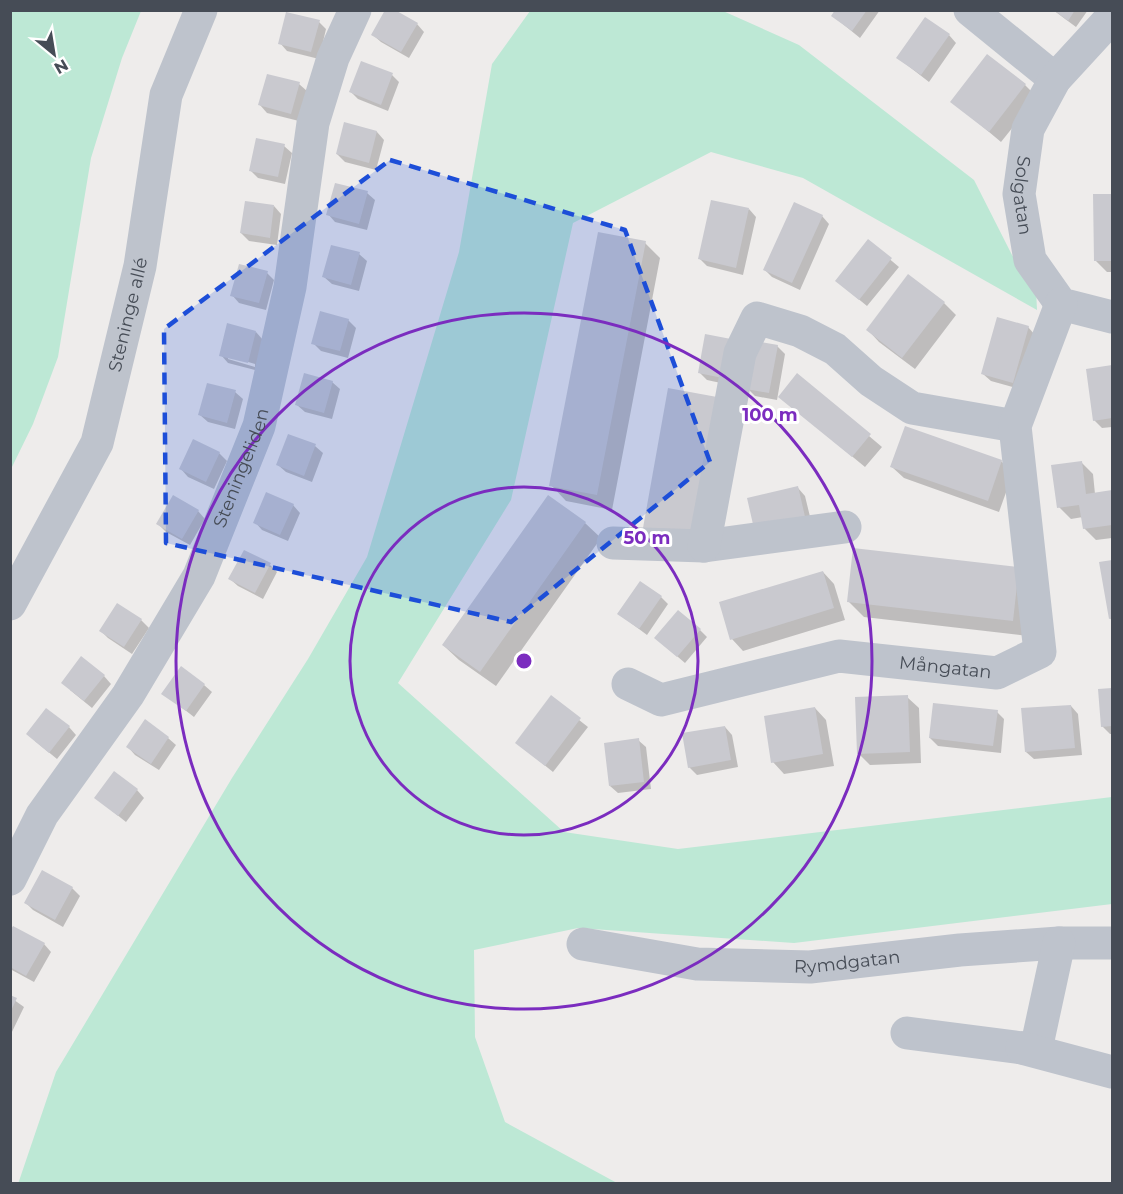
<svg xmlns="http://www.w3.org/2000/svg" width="1123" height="1194" viewBox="0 0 1123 1194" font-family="Montserrat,sans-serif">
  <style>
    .green { fill: #bde8d5 }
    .shadow { fill: #0003; fill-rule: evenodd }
    .building { fill: #c9c9cf }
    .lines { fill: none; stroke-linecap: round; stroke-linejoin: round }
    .minor { stroke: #bec3cc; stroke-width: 33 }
    .marked { fill: #1d4ed8; fill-opacity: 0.2; stroke: #1d4ed8; stroke-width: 4.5; stroke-dasharray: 12 8; stroke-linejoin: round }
    .ring { fill: none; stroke: #7b2cbf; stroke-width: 3 }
    .labels { text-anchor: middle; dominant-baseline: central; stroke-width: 6; stroke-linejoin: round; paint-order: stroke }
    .street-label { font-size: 18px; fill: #464c56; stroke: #fff }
    .centre { fill: #7b2cbf; stroke: #fff; stroke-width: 3 }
    .ring-label { font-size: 18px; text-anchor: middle; font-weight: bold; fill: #7b2cbf; stroke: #fff; stroke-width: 6; stroke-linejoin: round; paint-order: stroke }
  </style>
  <rect width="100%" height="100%" fill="#eeeceb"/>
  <path class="green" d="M11,10L141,11L122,58L91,158L58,357L33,424L11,469Z
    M530,11H723L799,45L974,180L1012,255L1036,289L1037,310L803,178L711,152L573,223L511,500L398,683L564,832L678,849L1112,797V904L794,943L578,928L474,950L475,1037L505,1122L617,1183L18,1184L56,1072L232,778L308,659L367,557L459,252L492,64Z"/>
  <path class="shadow" d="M837,10H880L860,38L833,16Z
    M1053,10H1088L1076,27Z
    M319,22L326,29L319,59L287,51L280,43Z
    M417,24L424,32L409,58L381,42L373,35Z
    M949,35L956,43L929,82L898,58Z
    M988,56L1025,85L1037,97L1001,142L952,101Z
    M392,75L399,82L388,111L358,99L351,92Z
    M299,84L307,91L299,121L267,113L260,105Z
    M345,124L377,132L384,140L376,170L345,162L337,154Z
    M284,146L292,153L285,184L258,178L250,170Z
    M367,193L375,200L367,230L335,222L328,214Z
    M1095,196H1112V272H1107L1095,260Z
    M274,206L281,214L277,245L249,241L241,233Z
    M749,209L756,217L743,275L707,266L700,259Z
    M822,216L829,224L800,290L772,277L765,270Z
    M868,241L899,267L867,306L845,288Z
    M645,243L660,258L612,510L566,501L551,485Z
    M359,254L367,261L359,291L332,284L324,277Z
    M267,273L274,280L266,310L239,303L232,295Z
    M944,303L956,315L915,369L879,342L868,330Z
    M348,320L356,328L348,358L321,351L313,343Z
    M1028,327L1035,335L1020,389L991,381L983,374Z
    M256,332L263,340L255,370L228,363L221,355ZM228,356L255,364V367L228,359Z
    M707,336L730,385L707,380L700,373Z
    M777,346L785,354L777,400L755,396L747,388Z
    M1112,367V427L1102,428L1094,420L1088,370Z
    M797,375L882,447L865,467L780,397Z
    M332,382L340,389L332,419L305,412L297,405Z
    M235,392L243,399L235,429L208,422L200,415Z
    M315,446L323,453L312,482L286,472L278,465Z
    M219,453L227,461L214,489L188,477L181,469Z
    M1001,461L1013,473L999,512L904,478L892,467Z
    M1081,462L1093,474L1095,494L1112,492V538L1096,540L1084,528L1083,517L1071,519L1059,507Z
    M798,488L805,496L813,529L749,499Z
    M549,497L585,523L601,538L496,686L459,660L443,645Z
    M293,505L300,513L288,541L262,530L255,522Z
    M198,511L205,519L190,545L166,532L158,524Z
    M1112,561V621L1110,618L1101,563Z
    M270,565L277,572L263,599L238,586L230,579Z
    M823,572L834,584L845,620L743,651L732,639Z
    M1034,584L1028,636L864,617L848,601Z
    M661,597L668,604L647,635L619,614Z
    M141,620L149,628L132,654L108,638L101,631Z
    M700,630L707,637L685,663L664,645Z
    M104,676L111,684L92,708L70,690Z
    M204,685L212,692L194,717L163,693Z
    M1112,689V734H1110L1102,726L1099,691Z
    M907,697L919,708L921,763L870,765L858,753Z
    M551,698L588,727L553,772L517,743Z
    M1071,706L1078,714L1082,755L1034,759L1026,752Z
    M815,708L826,720L834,766L784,774L773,762Z
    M997,712L1004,719L1001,753L938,746L930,738Z
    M69,727L76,735L57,759L35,741Z
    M725,727L732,735L738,767L697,775L689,767Z
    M168,738L176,745L159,770L135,755L128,747Z
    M638,740L646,747L651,789L618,793L610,786Z
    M137,790L144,798L126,822L96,798Z
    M72,888L80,896L63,927L33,910L26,903Z
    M10,934L44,944L51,952L34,982L10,969Z
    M10,997L24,1007L10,1036Z"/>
  <path class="building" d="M385,10H395L418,23L401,52L371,35Z
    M835,10H867L852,31L831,16Z
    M1054,10H1075L1068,21Z
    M286,12L320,20L311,52L278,44Z
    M925,17L950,34L921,75L896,58Z
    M987,54L1026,84L989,132L950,102Z
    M361,61L393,73L381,105L349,92Z
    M267,74L300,82L291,114L258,105Z
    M344,122L377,131L369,163L336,154Z
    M256,138L285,144L278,177L249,171Z
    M335,183L368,191L359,224L326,215Z
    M1093,194H1112V261H1094Z
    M711,200L749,208L736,268L698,259Z
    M245,201L274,205L270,238L240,233Z
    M794,202L823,215L792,283L763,270Z
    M598,232L646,241L597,495L549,486Z
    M868,239L892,258L859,300L835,281Z
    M331,245L360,252L351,285L322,277Z
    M239,264L268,271L259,303L230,296Z
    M908,274L945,302L902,358L866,330Z
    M320,311L349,319L340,351L311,344Z
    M997,317L1029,326L1013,383L981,374Z
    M227,323L256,331L248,363L219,356Z
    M705,334L731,339L723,378L698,373Z
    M754,341L778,345L769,393L746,389Z
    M1112,365V418L1093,421L1086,369Z
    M304,373L333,381L324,413L295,405Z
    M797,373L871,434L852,457L778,397Z
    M207,383L236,390L227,423L198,415Z
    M668,388L717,397L692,537L643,528Z
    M905,426L1002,460L988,501L890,467Z
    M288,434L316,444L304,476L276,465Z
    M193,439L220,452L206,482L179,469Z
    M1082,461L1086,494L1112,490V525L1083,529L1079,505L1057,508L1051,465Z
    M798,486L806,521L755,533L747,498Z
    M266,492L294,504L280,535L253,523Z
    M173,495L199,510L182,539L156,524Z
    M548,495L586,522L480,672L442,645Z
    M853,548L1019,567L1013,621L847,602Z
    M244,550L271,563L255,593L228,579Z
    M1112,560V618L1109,619L1099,562Z
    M823,571L834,608L730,640L719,602Z
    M640,581L662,596L639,629L617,614Z
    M117,603L142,619L124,647L99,631Z
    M678,610L701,629L677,657L654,638Z
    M81,656L105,675L84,701L61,683Z
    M181,666L205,684L186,711L161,694Z
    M1112,688V726L1101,727L1098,689Z
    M551,695L581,718L545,766L515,743Z
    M908,695L910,752L857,754L855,697Z
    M933,703L998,710L993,746L929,738Z
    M1071,705L1075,748L1025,752L1021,708Z
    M815,707L823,754L771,763L764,716Z
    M46,708L70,726L49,753L26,734Z
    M145,719L169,737L151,764L126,747Z
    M725,726L731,760L688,768L682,733Z
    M639,738L644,782L609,786L604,743Z
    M114,771L138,789L118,816L94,798Z
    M42,870L73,887L55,920L24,903Z
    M13,926L45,943L26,976L10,967V931Z
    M10,995L17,998L10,1013Z"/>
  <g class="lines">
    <g class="minor">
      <path d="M970,10L1055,79"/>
      <path id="s1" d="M1112,17L1055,79L1028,129L1019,194L1030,260L1061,304L1112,317"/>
      <path d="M613,543L704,546L845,527"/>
      <path d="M704,546L740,353L757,318L800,331L835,349L871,381L912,408L1015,426"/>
      <path id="s2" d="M10,604L97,443L140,266L166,95L201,10"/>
      <path id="s3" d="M628,684L661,700L839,656L997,673L1040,652L1015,426L1061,304"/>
      <path id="s4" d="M10,879L42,815L128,695L199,576L259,426L290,287L313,123L333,58L355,10"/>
      <path id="s5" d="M583,944L697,964L810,967L960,950L1059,943H1112"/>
      <path d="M907,1033L1022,1048L1033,1046L1038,1040L1059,943"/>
      <path d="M1022,1048L1112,1072"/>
    </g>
  </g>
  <path class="marked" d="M390,160L625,230L710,462L511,622L166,543L164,329Z"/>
  <g class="ring">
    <circle cx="524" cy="661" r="174"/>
    <circle cx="524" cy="661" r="348"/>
  </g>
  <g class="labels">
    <g class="street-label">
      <text stroke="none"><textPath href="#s1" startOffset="208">Solgatan</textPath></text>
      <text stroke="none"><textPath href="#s2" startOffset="315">Steninge allé</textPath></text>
      <text stroke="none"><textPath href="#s4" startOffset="474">Steningeliden</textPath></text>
      <text stroke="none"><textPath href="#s3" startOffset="327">Mångatan</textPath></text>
      <text stroke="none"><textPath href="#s5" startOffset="266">Rymdgatan</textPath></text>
    </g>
  </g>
  <circle cx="524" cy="661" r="9" class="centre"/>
  <g class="ring-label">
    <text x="770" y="421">100 m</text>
    <text x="647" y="544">50 m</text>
  </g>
  <rect width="1123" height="1194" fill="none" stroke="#464c56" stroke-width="24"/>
  <g transform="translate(54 54) rotate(150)" stroke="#ffffff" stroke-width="4.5" paint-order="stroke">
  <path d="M0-4.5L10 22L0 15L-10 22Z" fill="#464c56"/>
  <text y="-9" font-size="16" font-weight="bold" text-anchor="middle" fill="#464c56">N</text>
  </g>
</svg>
